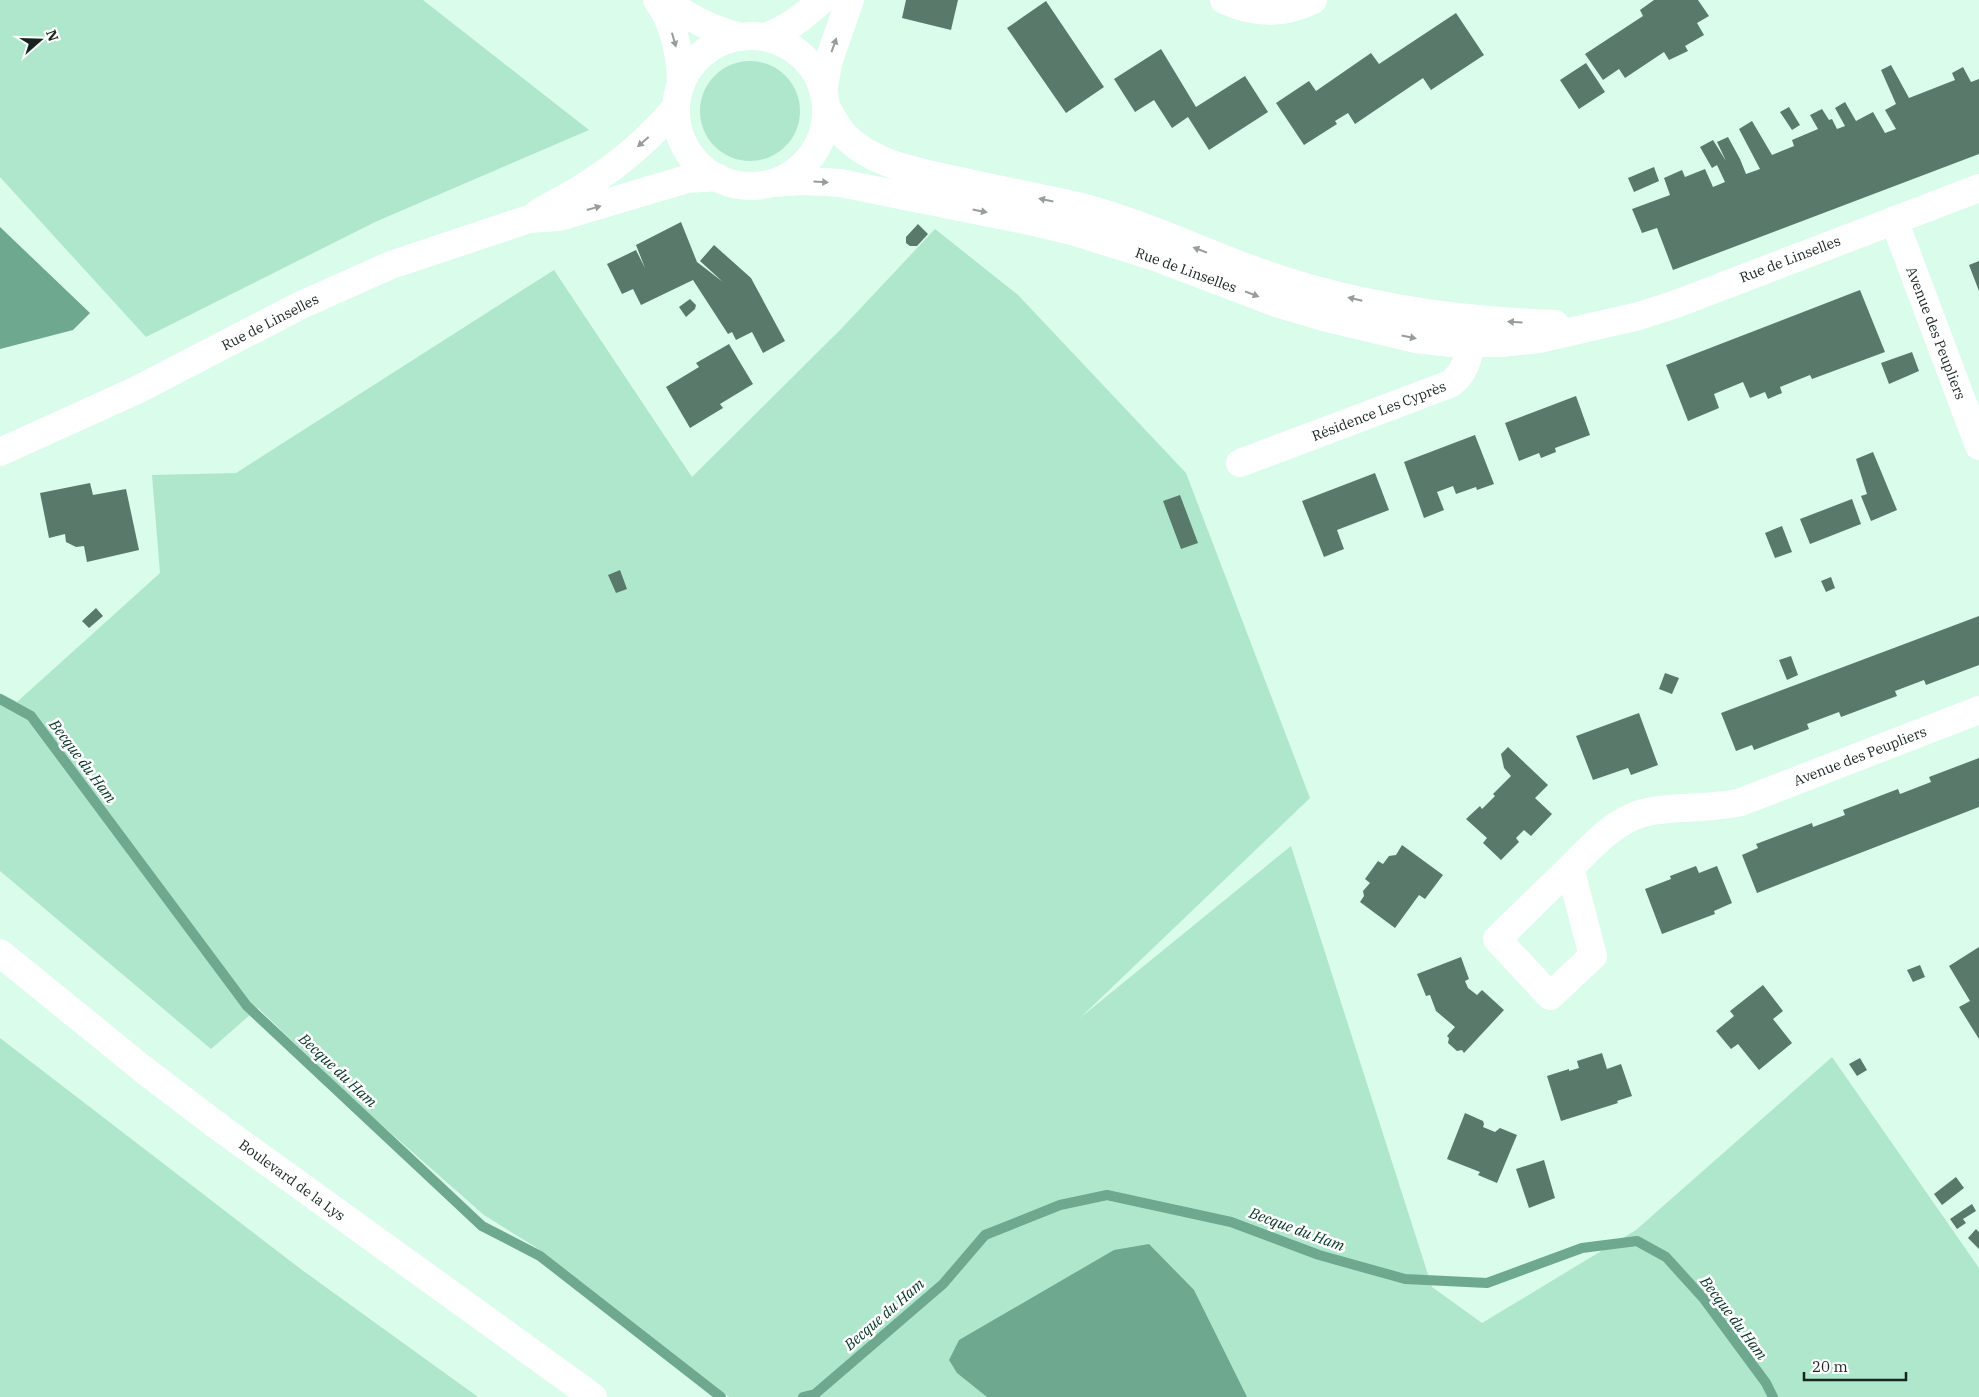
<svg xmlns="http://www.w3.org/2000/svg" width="1979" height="1397" viewBox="0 0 1979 1397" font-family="'IBM Plex Serif',serif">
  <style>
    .green { fill: #afe7cc }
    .water { fill: #6ea88e }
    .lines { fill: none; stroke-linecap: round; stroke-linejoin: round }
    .stream { stroke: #6ea88e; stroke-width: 10 }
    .building { fill: #59796a }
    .minor { stroke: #fff; stroke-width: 28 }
    .tertiary { stroke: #fff; stroke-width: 28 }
    .secondary { stroke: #fff; stroke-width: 28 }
    .oneway { fill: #979d9a }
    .labels { text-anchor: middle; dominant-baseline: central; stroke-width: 5; stroke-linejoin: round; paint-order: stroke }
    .street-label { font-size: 14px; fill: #18251f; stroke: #fff }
    .water-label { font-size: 15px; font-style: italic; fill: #003221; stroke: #fff }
  </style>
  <rect width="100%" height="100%" fill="#d9fceb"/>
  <path class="green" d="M0,0H423L589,130L375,222L146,337L0,177Z
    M700 111a50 50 0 1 1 100 0a50 50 0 1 1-100 0Z
    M935,229L1018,295L1186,473L1310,798L1080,1018L1291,846L1432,1287L1482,1323L1636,1230L1832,1057L1979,1268V1397H729L537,1248L484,1215L360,1106L258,1008L211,1049L0,871V693L17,702L160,573L152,475L236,473L554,270L692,477L842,328Z
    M0,1038L302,1270L478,1397H0Z"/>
  <path class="water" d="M0,227L90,313L73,330L0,349Z
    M1149,1244L1194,1290L1247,1397H987L957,1373L949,1360L959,1340L1114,1250Z"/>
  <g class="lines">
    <path class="stream" d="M0,699L31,716L247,1006L482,1226L540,1256L721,1397
      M803,1397L815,1394L943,1284L985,1235L1060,1205L1107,1195L1231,1222L1319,1255L1405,1279L1487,1283L1582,1248L1637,1241L1666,1257L1704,1299L1766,1383L1773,1397"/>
  </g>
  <path class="building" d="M906,0H958L951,30L902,18Z
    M1654,0H1698L1709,16L1697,23L1704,35L1685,46L1688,51L1669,60L1664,52L1625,78L1619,69L1603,80L1585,54L1643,16L1640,10Z
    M1046,1L1104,87L1066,113L1007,28Z
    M1456,13L1484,55L1431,90L1423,78L1355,124L1348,113L1335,121L1337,124L1304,145L1276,103L1309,81L1316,91L1371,53L1379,64Z
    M1161,49L1196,107L1245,76L1268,112L1209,150L1188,117L1172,128L1154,100L1135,112L1114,79Z
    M1586,63L1605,92L1579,109L1560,80Z
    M1891,65L1909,98L1955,80L1952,73L1963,67L1971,82L1979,79V154L1673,270L1657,228L1642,233L1632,209L1670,195L1664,178L1682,170L1685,177L1705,169L1713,187L1725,182L1717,165L1712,168L1700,147L1713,140L1726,161L1717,142L1728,137L1740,159L1746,174L1760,169L1739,129L1752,121L1772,155L1794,146L1792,140L1818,129L1810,115L1822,109L1829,120L1832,119L1837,129L1845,126L1835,108L1845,102L1856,121L1873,112L1885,133L1896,129L1885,110L1896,104L1881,70Z
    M1789,107L1800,125L1792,130L1780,112Z
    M1654,167L1659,181L1634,192L1628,178Z
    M681,222L697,262L723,282L700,261L714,245L751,278L785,341L763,353L752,332L736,340L732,332L728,334L693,280L641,305L633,289L622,294L607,264L636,250L645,268L636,245Z
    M918,224L928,234L917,246H910L906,243V237Z
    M1979,261V291L1969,265Z
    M1860,290L1885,352L1812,379L1810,375L1780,387L1782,393L1768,399L1765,392L1750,398L1743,382L1714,394L1719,408L1688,421L1666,365Z
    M690,299L696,305L695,309L686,317L679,307Z
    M729,344L753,384L720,404L723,408L690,428L666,387L699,367L696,363Z
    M1912,352L1919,371L1889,384L1881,363Z
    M1576,396L1590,435L1555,448L1556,452L1541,458L1539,453L1519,461L1505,423Z
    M1475,435L1494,484L1477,490L1476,487L1456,494L1453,486L1437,492L1444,510L1424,518L1404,462Z
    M1873,452L1897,510L1871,521L1861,496L1867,494L1856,459Z
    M1375,473L1389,510L1337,530L1344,549L1324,557L1302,501Z
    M90,483L93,495L126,489L139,550L87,562L84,546L76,547L66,542L65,534L49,538L40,493Z
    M1180,495L1198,543L1181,549L1163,501Z
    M1852,499L1861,524L1810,544L1800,519Z
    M1782,526L1792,552L1775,558L1765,533Z
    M620,570L627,589L616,593L608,575Z
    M1831,577L1835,588L1826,592L1821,581Z
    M96,608L103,616L89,628L82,621Z
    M1979,616V665L1926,685L1924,680L1895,691L1897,696L1841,717L1839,712L1807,724L1809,729L1754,750L1752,745L1736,751L1721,713Z
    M1791,656L1798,675L1787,680L1779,660Z
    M1665,673L1679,678L1672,694L1659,689Z
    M1639,713L1658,765L1631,775L1628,768L1593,780L1576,736Z
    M1508,747L1548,785L1535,798L1552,814L1531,836L1524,830L1516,838L1519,842L1501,860L1483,843L1487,838L1466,819L1480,806L1482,809L1495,796L1493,794L1511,776L1504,768L1501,754Z
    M1979,758V807L1757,893L1742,855L1758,848L1756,844L1812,823L1813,827L1845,815L1843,810L1898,789L1900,794L1931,782L1929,777Z
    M1402,845L1443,875L1425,899L1419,895L1395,928L1360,902L1364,896L1363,891L1370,883L1365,879L1378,861L1383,864L1389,856L1396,855Z
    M1696,866L1699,873L1717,866L1732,903L1714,911L1715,914L1662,934L1645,889L1671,879L1670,876Z
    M1979,947V1039L1959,1007L1970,1001L1949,966Z
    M1461,957L1469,979L1465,981L1468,988L1477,995L1482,990L1504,1010L1464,1053L1462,1050L1457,1051L1448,1043L1449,1038L1447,1036L1455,1027L1436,1011L1430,995L1426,996L1417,974Z
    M1920,965L1925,977L1913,982L1907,970Z
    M1763,985L1783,1011L1773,1019L1792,1043L1759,1070L1738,1044L1731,1049L1716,1031L1734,1016L1730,1011Z
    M1602,1053L1607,1069L1621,1064L1632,1096L1617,1101L1618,1103L1561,1121L1547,1076L1569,1069V1071L1579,1068L1577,1061Z
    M1860,1058L1867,1070L1857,1076L1849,1064Z
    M1465,1113L1483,1121L1484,1124L1483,1127L1495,1132L1500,1128L1517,1135L1497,1183L1478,1175L1480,1172L1447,1159Z
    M1544,1160L1555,1198L1529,1208L1516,1169Z
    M1956,1177L1964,1188L1942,1205L1934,1194Z
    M1972,1204L1976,1211L1963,1219L1966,1223L1957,1229L1950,1219Z
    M1976,1229L1979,1232V1249L1968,1238Z"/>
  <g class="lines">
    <path class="minor" d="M657,0C674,22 681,57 681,84
      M665,0C688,18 712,30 741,37
      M1224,0C1255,14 1283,15 1313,0
      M764,37C787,30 804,16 822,0
      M823,91L829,60L850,0
      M1894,220L1979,446
      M1240,463L1450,384C1470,370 1471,343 1473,320
      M1570,868L1593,956L1550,996L1497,939C1520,917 1542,895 1565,873C1588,851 1611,822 1643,813C1674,805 1708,810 1741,802L1979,710"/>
    <path class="tertiary" d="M676 111a75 75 0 1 1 150 0a75 75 0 1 1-150 0Z
      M826,107C832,117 837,128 845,136C875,166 920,172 960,181C1002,191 1046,198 1089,209C1154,227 1215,258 1279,279C1369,308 1461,321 1555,324
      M772,183L803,181L840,183L1025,220L1075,232L1155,257L1276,303L1331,319L1415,339L1451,343H1501L1539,339L1639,316L1676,304L1979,188
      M538,213C553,204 568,197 582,188C617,166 650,139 676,107
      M0,452L137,390L301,305L391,265L529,219L559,217L687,179L717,177"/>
    <path class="secondary" d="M0,953L144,1070L219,1127L593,1397"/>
  </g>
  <defs><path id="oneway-solid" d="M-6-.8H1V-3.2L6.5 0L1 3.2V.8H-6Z" transform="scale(1.25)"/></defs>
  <g class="oneway">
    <use href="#oneway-solid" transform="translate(674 40) rotate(74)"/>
    <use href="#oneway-solid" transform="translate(834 45) rotate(-70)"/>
    <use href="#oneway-solid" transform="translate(643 142) rotate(139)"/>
    <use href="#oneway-solid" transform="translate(821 182) rotate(3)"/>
    <use href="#oneway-solid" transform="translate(1046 200) rotate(-168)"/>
    <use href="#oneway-solid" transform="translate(594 208) rotate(-16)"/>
    <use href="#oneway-solid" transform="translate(980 211) rotate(11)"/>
    <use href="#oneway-solid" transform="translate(1200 250) rotate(-159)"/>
    <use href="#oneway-solid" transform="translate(1252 294) rotate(21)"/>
    <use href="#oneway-solid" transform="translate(1355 299) rotate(-167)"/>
    <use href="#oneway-solid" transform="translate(1515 322) rotate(-176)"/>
    <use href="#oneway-solid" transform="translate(1409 337) rotate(12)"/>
  </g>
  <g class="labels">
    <g class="street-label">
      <text transform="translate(1790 259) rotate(-21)">Rue de Linselles</text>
      <text transform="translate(1186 270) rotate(20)">Rue de Linselles</text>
      <text transform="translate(270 322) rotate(-27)">Rue de Linselles</text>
      <text transform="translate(1936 333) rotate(69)">Avenue des Peupliers</text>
      <text transform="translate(1379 411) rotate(-21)">Résidence Les Cyprès</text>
      <text transform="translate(1860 756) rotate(-21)">Avenue des Peupliers</text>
      <text transform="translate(292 1180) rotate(36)">Boulevard de la Lys</text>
    </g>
    <g class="water-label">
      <text transform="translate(83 761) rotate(53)">Becque du Ham</text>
      <text transform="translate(338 1070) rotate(43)">Becque du Ham</text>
      <text transform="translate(1297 1229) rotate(20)">Becque du Ham</text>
      <text transform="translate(884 1314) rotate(-41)">Becque du Ham</text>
      <text transform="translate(1734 1318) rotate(53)">Becque du Ham</text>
    </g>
  </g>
  <g transform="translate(40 40) rotate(70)" stroke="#ffffff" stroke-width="4" paint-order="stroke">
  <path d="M0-4L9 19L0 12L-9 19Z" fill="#18251f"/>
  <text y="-8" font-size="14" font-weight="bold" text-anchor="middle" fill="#18251f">N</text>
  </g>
  <path d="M1804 1372v8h102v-8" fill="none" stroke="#18251f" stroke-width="2.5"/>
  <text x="1812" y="1372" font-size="15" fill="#18251f" stroke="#ffffff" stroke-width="4" paint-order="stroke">20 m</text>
</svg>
